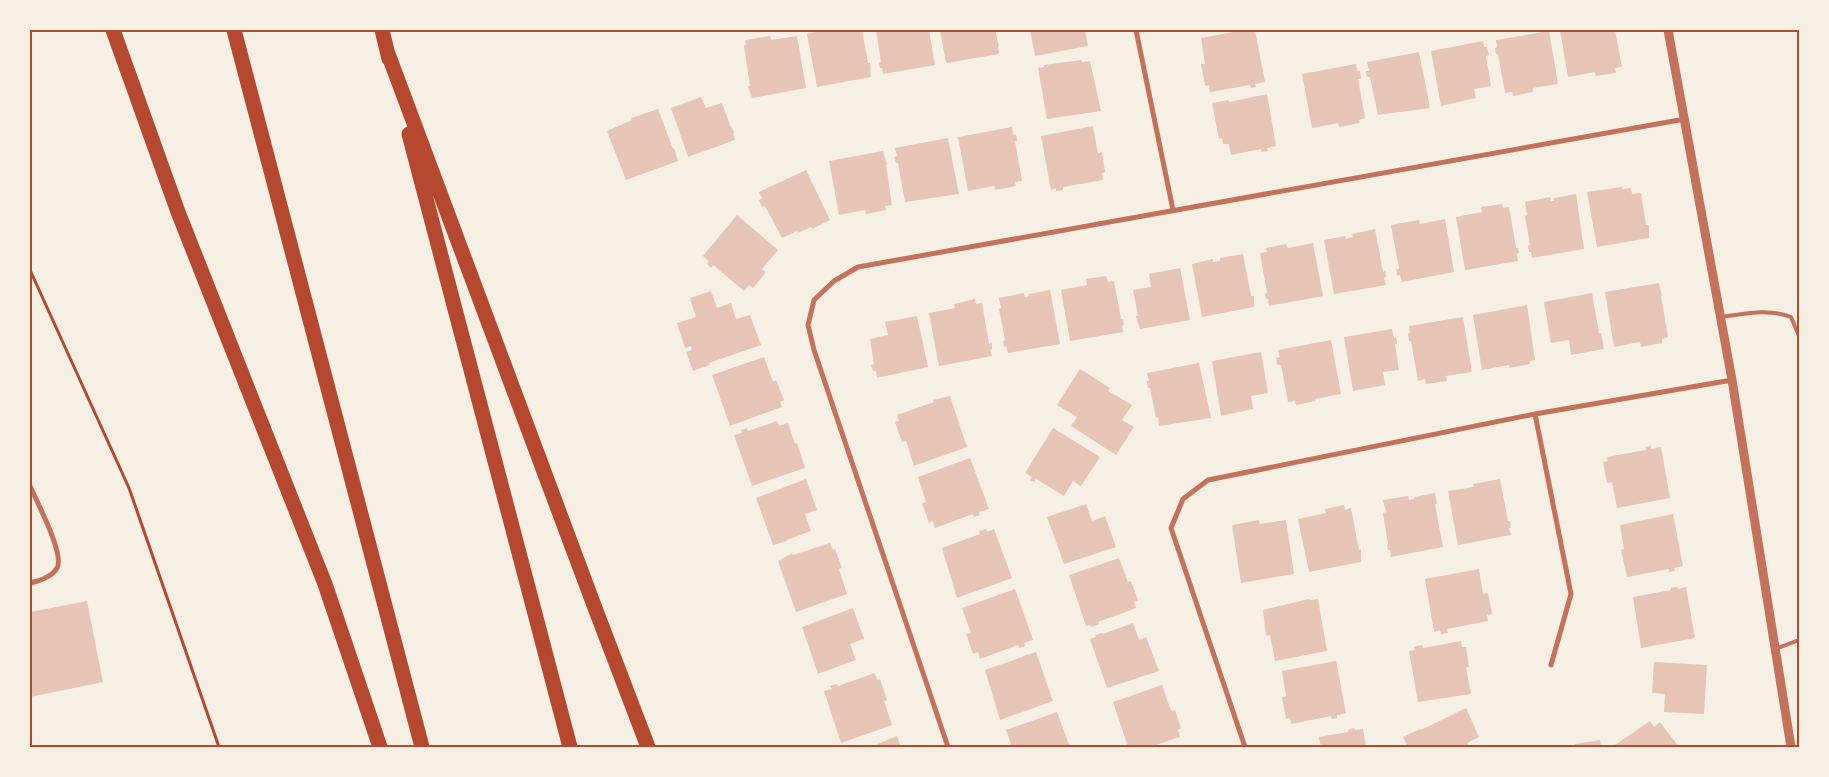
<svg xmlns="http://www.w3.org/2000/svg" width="1829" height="777" viewBox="0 0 1829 777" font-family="'Fira Sans',sans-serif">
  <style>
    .building { fill: #e6c5b7 }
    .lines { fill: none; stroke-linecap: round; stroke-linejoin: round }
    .path { stroke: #b5482f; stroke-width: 3 }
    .service { stroke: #c5725c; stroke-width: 4 }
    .minor { stroke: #c5725c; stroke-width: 5 }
    .tertiary { stroke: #c5725c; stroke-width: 9 }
    .motorway { stroke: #b5482f; stroke-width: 15 }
    .neatline { fill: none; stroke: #b5482f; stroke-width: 2 }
  </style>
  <rect width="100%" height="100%" fill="#f6efe4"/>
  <path class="building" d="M825,30H862L868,63H870L871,70H870L871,77L817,87L807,34Z
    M876,30H929L935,65L883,74L882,68H880L879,63L881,62Z
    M940,30H995L999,46H998L999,54L946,63Z
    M1030,30H1085L1088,46L1035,56Z
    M1244,30H1255L1265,82L1255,84L1256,87L1251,88L1250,85L1210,92L1209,85L1205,86L1201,64H1205L1201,38Z
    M1560,30H1615L1622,67L1615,68L1616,73L1596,76L1595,72L1568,77Z
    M1549,31L1558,84L1533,88V92L1513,96L1512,92L1505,93L1498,54H1496L1495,48L1497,47L1496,40Z
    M770,36L771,40L797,36L806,88L752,98L748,86H750L744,46L746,45L745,40Z
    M1483,41L1484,47H1487L1489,55L1486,56L1491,86L1474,89L1476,98L1441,106L1431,51Z
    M1419,52L1430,108L1378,115L1370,77H1367L1366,71H1369L1367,62Z
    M1081,60L1082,62L1090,61L1101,111L1047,119L1038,68L1044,67V65Z
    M1356,64L1357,71H1360L1361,79H1358L1365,118L1359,120L1360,123L1339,127L1338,123L1312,128L1302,74Z
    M1267,94L1276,146L1267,148L1268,151L1262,152L1261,149L1231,155L1229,144H1223L1222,138L1219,139L1212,103L1229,100V102Z
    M701,97L706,108L722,103L731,128L732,127L734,133H733L735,140L688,157L671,108Z
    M658,109L673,149L674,148L678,161L626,180L607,131L632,120L631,118Z
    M1093,126L1098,153L1102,152L1105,172L1102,173L1103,180L1063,187V190L1056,191V188L1051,190L1041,136Z
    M1012,127L1013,135L1016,134L1017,141H1015L1022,181L1015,182L1016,186L995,190L994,186L968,191L958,137Z
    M948,138L959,194L905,202L898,163H896L894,157L897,156L895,148Z
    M883,151L887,165H886L892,205L885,206L886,210L866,214L865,210L839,215L829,161Z
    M806,170L830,220L812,229L811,227L798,233L797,231L782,238L765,206L762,207L759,200L762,199L759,192Z
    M1622,187V189L1631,188L1632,194L1641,193L1646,225H1649V238L1597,247L1587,192Z
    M1576,194L1584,249L1532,258L1531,252H1529L1528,246L1530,245L1525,216L1527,215L1525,202L1550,197L1551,201H1554V198Z
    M1502,204L1503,208L1509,207L1516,248H1518L1519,253L1517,254L1518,261L1465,270L1456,217L1482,212L1481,207Z
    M737,215L778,250L762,269L766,272L753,288L749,285L744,291L713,265L711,268L707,264L709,261L703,256Z
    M1445,219L1454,272L1402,282L1400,275L1397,276L1396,269H1399L1391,225L1419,220L1420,224Z
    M1375,229L1383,272L1385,271L1386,277L1384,278L1386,285L1334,294L1324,240L1345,236L1346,239L1353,237L1352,234Z
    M1313,243L1323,296L1269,306L1268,299H1266L1265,294L1267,293L1260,253L1267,252L1266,248L1286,244L1288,248Z
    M1243,254L1251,296H1254V307L1202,317L1192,264L1213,259V262L1220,261V258Z
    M1180,268L1190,320L1140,329L1136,316H1138L1133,290L1151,287L1149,274Z
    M1106,276L1108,282L1114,281L1121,319H1123L1124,325L1122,326L1123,332L1070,341L1061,290L1087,285L1086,279Z
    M1659,283L1662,296H1661L1668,337L1662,339V343L1641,347L1640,342L1614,347L1605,292Z
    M1050,290L1060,344L1008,353L1006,346L1004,347L1003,341L1005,340L999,309L1001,308L999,298L1024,293L1025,297L1029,296V294Z
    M711,291L717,308L731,303L736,319L750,315L761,345L709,363L710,365L693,371L686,352L692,350L691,346L685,348L677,323L696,317L690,298Z
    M1592,293L1599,333H1601L1604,349L1571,355L1569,340L1551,343L1544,302Z
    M975,299L976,304L982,303L989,344L992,343V349L990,350L992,356L939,366L929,313L955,308L954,304Z
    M1527,305L1535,360L1530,361V364L1510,368L1509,365L1482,370L1473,315Z
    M917,316L928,367L877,378L876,371H873L871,365L874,364L870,339L888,335L885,322Z
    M1463,317L1472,372L1446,376L1447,381L1426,384L1425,379L1418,381L1411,341H1409L1408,334L1410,333L1409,326Z
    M1392,329L1394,338L1396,337L1397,344H1395L1399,370L1383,372L1385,385L1353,391L1344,337Z
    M1331,340L1341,394L1315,399L1316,401L1296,405L1295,401L1288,402L1281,365H1277L1276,358L1280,357L1278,350Z
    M1261,352L1268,393L1251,396L1253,409L1221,416L1212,361Z
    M764,357L773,382L776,380L784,400L780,402L782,407L730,426L712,375Z
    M1199,363L1211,418L1159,426L1158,417L1156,418L1150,388H1148L1147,381H1149L1147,373Z
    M1080,369L1110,388L1108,391L1132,405L1122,420L1134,427L1116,455L1071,426L1077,417L1057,405Z
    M950,396L967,447L914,466L906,441L902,442L895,422L899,421L897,415L934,402L933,400Z
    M777,421L779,426L788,423L795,444L797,443L805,468L752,486L734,435L742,433L741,430L747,428L748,431Z
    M1053,428L1100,457L1081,486L1073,481L1064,496L1036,479L1034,482L1030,480L1032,477L1025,473Z
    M1651,446V449L1661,447L1670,498L1617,508L1612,482L1607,483L1603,462L1608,461L1607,457L1646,450L1645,447Z
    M970,458L989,509L979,512L980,515L974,517L973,514L935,528L933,521L929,523L922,503L926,502L918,477Z
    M806,479L817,510L805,514L811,531L787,540V541L773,545L756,498Z
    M1500,479L1508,521H1510L1511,528H1509L1511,535L1458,545L1448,491L1474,487L1473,484Z
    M1435,493L1437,504H1435L1443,547L1391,557L1390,550H1388L1387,545L1388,544L1383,513L1386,512L1383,500L1408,496L1409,500L1414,499V497Z
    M1086,504L1092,521L1105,516L1116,547L1064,564L1047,517Z
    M1344,505L1345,510L1351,508L1359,550L1361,549V562L1309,572L1298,519L1326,513L1325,509Z
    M1673,514L1683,566L1674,568L1675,571L1669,572V569L1627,577L1621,550L1624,549L1620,525Z
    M1259,520L1260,524L1286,520L1294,574L1241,583L1232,525Z
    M986,529L987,532L994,529L1012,578L957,598L942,548L980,534L979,531Z
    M830,543L833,550L835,549L842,568L839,569L847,594L796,612L778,561L792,553L793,555Z
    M1119,558L1128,582L1131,581L1138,600L1134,602L1136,608L1098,622L1099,624L1091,627L1090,625L1086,626L1069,575Z
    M1479,569L1483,594L1488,593L1492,614L1487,615L1488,621L1447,629L1448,633L1441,634L1440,630L1434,632L1425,579Z
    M1677,587L1678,589L1686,587L1695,638L1641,648L1633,597L1671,590V588Z
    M1015,589L1033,640L1024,643L1025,646L1019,648L1018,645L980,659L978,652L973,654L966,634L971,633L962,608Z
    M1309,599L1310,600L1318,599L1327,651L1275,661L1270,635L1266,636L1263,610Z
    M87,601L103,682L30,697V612Z
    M853,608L864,639L850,644L856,660L818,674L802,627Z
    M1133,623L1139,640L1146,637L1159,671L1107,688L1090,639L1096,637L1095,635L1102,633L1103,634Z
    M1461,641L1462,647H1466L1469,667H1466L1471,694L1418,702L1409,651L1415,650L1414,647L1422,645L1423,648Z
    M1036,652L1053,701L1000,720L985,670L1022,657L1027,654L1028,655Z
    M1336,661L1346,713L1337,715V718L1332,719L1331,716L1291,724L1290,718L1286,719L1282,697L1286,696L1282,671Z
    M1654,662L1707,665L1704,714L1664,712L1665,694L1652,693Z
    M875,673L877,680L880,679L887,700L884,701L892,725L841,743L824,691L832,689L830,686L837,684L838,686Z
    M1162,685L1171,711L1175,710L1181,728L1178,730L1180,737L1150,747H1128L1113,702Z
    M1466,708L1479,737L1467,743L1469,747H1408L1403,737L1420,729L1421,730Z
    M1057,712L1070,747H1012L1006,730Z
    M1650,721L1654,727L1660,722L1679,747H1612Z
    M1354,728L1355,730L1363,729L1366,747H1321L1319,737L1348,732V730Z
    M897,736L901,747H871L885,741Z
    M1600,740L1601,747H1576L1575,744Z"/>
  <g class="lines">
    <path class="path" d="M30,270L129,488L219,747"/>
    <path class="service" d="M1721,317C1745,314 1768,308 1791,317L1799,336
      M1775,649L1799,640"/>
    <path class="minor" d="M1136,30L1173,210
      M1535,414L1571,594L1551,665
      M30,486C37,502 65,555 57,568C52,577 39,581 30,583
      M948,747L814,350L808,325L814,300L834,281L858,267L1685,119
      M1245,747L1171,528L1183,499L1208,480L1535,414L1732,380"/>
    <path class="tertiary" d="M1668,30L1732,380L1791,747"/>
    <path class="motorway" d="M113,30L178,212L325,584L380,747
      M234,30L422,747
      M382,30L389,59
      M387,51L592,600L648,747
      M409,134L570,747"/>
  </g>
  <rect width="1829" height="777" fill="none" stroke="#f6efe4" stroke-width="62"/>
  <rect x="31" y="31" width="1767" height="715" class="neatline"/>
</svg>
